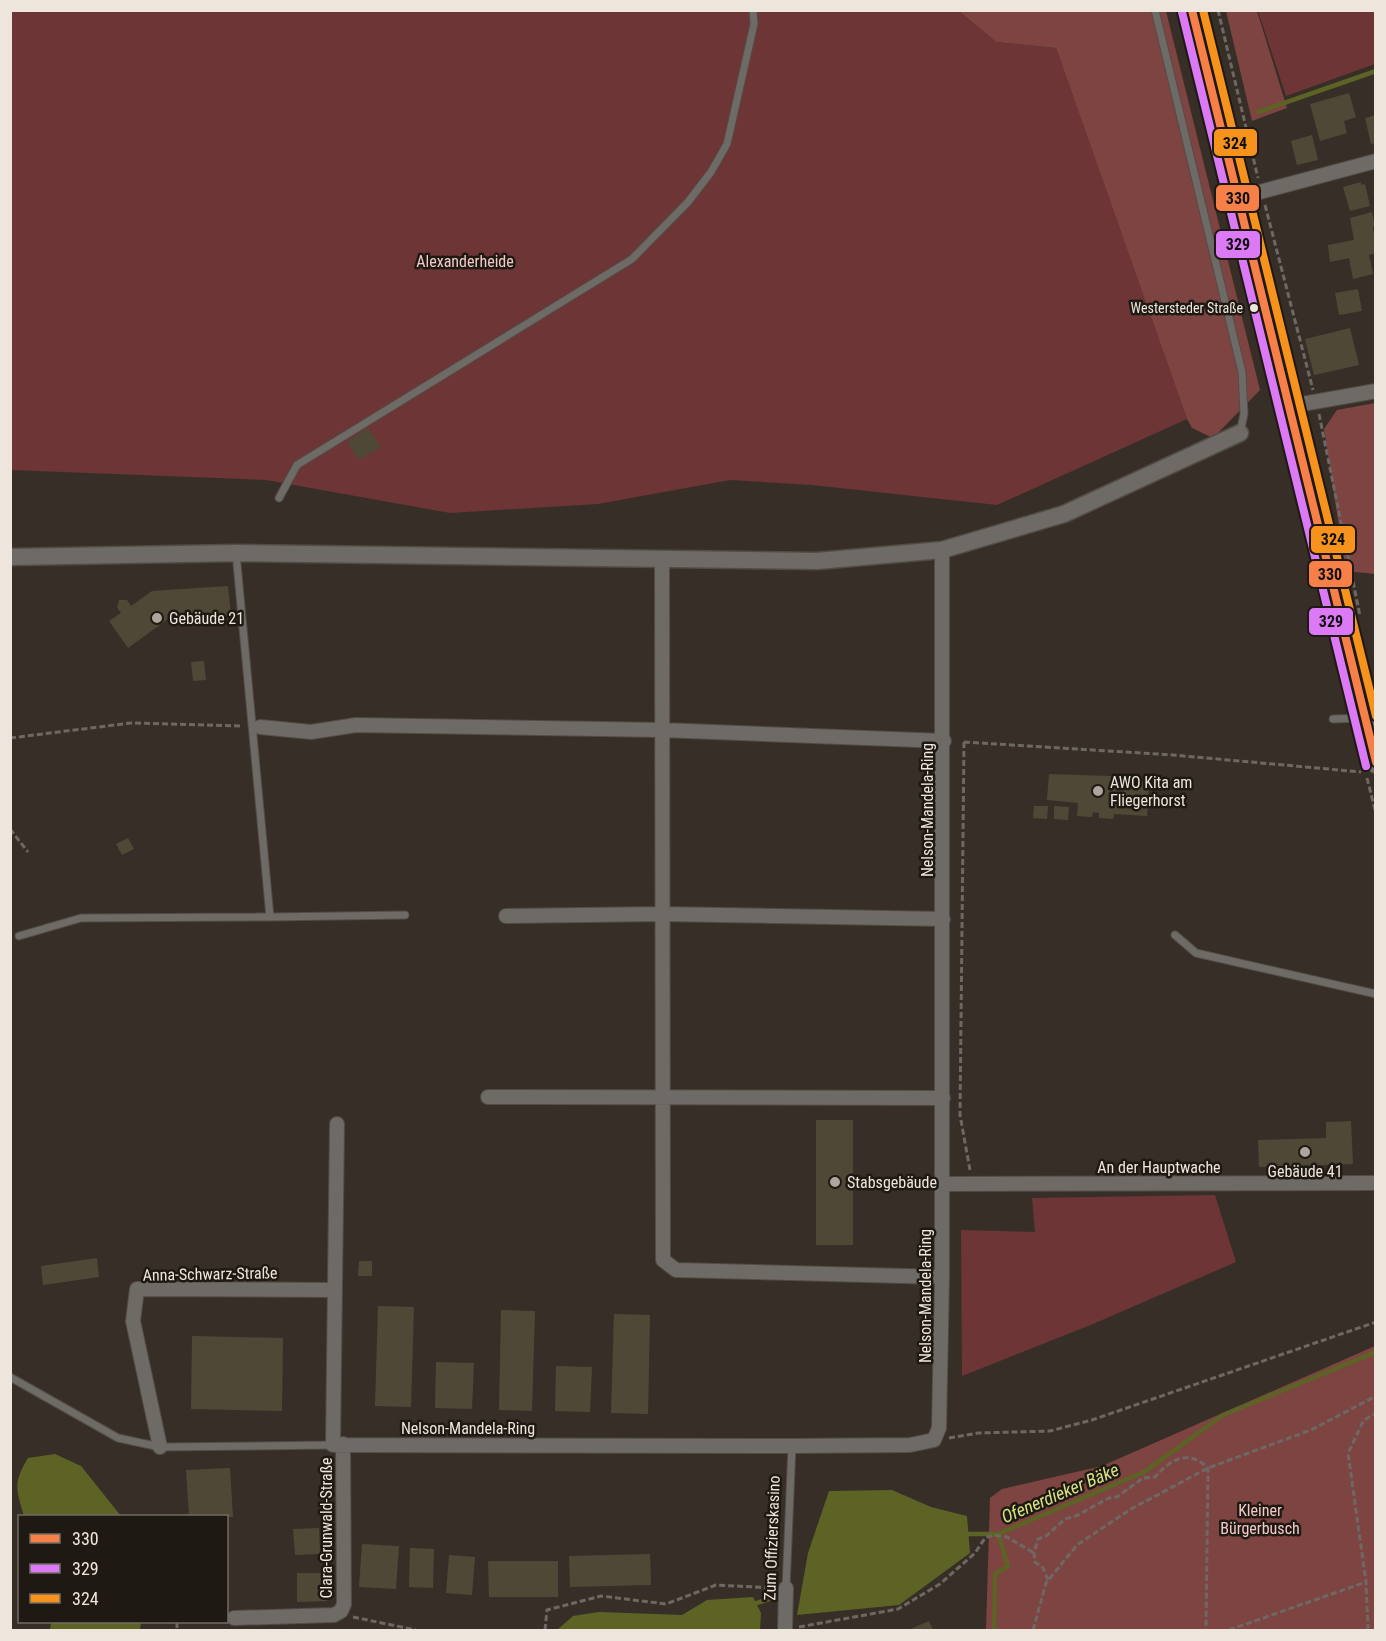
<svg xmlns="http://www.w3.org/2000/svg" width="1386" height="1641" viewBox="0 0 1386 1641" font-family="'Roboto Condensed',sans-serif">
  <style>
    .green { fill: #6d3535 }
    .forest { fill: #7e4442 }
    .water { fill: #5c6325 }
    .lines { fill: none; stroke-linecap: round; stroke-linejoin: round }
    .stream { stroke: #5c6325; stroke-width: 4.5 }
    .building { fill: #504836 }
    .service-casing { stroke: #534c46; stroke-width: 9 }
    .minor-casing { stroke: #534c46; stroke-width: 16 }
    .tertiary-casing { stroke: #534c46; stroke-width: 19 }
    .secondary-casing { stroke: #534c46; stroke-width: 20 }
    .path { stroke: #6d6863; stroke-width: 3; stroke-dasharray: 6 3; stroke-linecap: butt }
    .service { stroke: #6e6a66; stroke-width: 7 }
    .minor { stroke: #6e6a66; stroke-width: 14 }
    .tertiary { stroke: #6e6a66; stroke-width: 16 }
    .secondary { stroke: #716b67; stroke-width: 18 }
    .bus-1-casing { stroke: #1f1913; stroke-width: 12 }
    .bus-2-casing { stroke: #1f1913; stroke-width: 12 }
    .bus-3-casing { stroke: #1f1913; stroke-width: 12 }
    .bus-1 { stroke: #f78048; stroke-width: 8 }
    .bus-2 { stroke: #dc7af6; stroke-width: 8 }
    .bus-3 { stroke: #f7931d; stroke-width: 8 }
    .bus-dot { fill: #eee5dc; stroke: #1f1913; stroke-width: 2 }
    .poi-dot { fill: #aea59d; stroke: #1f1913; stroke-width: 2 }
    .labels { text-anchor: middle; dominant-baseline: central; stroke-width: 5; stroke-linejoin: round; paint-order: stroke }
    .bus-label { font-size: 14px; fill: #eee5dc; stroke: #1f1913; text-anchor: end }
    .park-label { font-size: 16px; fill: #f3c9c7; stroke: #1f1913 }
    .poi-label { font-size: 16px; fill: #eee5dc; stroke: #1f1913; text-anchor: start }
    .street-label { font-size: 16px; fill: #eee5dc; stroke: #1f1913 }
    .water-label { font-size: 18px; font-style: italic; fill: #d4e182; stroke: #1f1913 }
    .line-badge { stroke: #1f1913; stroke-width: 2 }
    .pale-badge-label { font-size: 16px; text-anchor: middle; font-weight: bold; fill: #111 }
  </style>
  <rect width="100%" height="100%" fill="#372f27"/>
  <path class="green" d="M11,10L959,11L996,42L1056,48L1187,419L997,505L812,485L730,480L598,504L450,513L266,480L11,470Z
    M1258,11H1375V64L1286,96Z
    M1215,1195L1236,1262L1093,1324L962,1376L961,1230L1035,1232L1032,1198Z"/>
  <path class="forest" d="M959,11H1166L1260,390L1213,438L1192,428L1187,419L1056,48L996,42Z
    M1226,11H1257L1287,108L1252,121Z
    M1375,403H1376L1375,574L1346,571L1324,429L1337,410Z
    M1375,1346V1630H986L990,1498L1002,1489L1102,1466Z"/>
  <path class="water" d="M55,1454L81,1466L121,1516H24C16,1489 13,1483 28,1458Z
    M892,1490L931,1507L967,1516L970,1553L899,1605L797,1615L808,1553L829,1491Z
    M753,1597L761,1613L760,1630H557L573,1616L599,1612L682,1615L707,1600Z
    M51,1622H141L140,1630H50Z"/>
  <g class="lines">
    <path class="stream" d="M1258,112L1376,71
      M963,1534H998L1144,1472L1223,1415L1376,1352
      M751,1605L769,1599
      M994,1630L995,1574L1008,1566L998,1534"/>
  </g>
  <path class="building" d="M1349,93L1356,117L1344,121L1347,133L1320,141L1310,104Z
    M1376,115V143L1371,144L1365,118Z
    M1312,135L1318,160L1297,165L1291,141Z
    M1361,182V185L1365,184L1370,206L1350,211L1343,187Z
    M1372,212L1375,225L1373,227L1376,253L1369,255L1373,274L1353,279L1349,258L1330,262L1328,245L1354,240L1350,218Z
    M1358,289L1362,311L1339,315L1335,293Z
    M1350,328L1359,365L1314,375L1305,339Z
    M368,428L381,447L359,460L347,442Z
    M228,586L231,616L168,619L128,648L109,621L121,613L117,607L119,600H127L131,606L152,591Z
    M204,661L206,680L193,681L191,662Z
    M1049,774L1111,776V780L1149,782L1147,816L1114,814L1113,819L1099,818V813L1093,812L1092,817L1077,816L1078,803L1047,800Z
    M1034,806H1048L1047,819L1033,818Z
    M1054,806L1069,807L1068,820L1054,819Z
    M128,838L134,849L122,855L116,844Z
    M816,1120H853V1245H816Z
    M1351,1121L1353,1164L1259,1167L1258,1140L1326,1138V1122Z
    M97,1258L99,1277L43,1285L41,1266Z
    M359,1261H372V1276H358Z
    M378,1306L414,1307L411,1407L375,1406Z
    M501,1310L535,1311L532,1411L499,1410Z
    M614,1314L650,1315L648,1414L611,1413Z
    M192,1336L283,1338L282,1411L191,1409Z
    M436,1362L474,1363L472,1409L435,1408Z
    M556,1366L592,1367L590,1412L555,1411Z
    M230,1468L233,1517L189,1516L186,1470Z
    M319,1528L320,1554L295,1555L293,1529Z
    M362,1544L399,1546L396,1589L359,1587Z
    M410,1548L434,1549L433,1588L409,1587Z
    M650,1554L651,1585L570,1587L569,1556Z
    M449,1555L475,1557L472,1595L446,1593Z
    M488,1561H558V1597H489Z
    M297,1573H326L327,1601L297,1602Z
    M929,1621L933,1630H908Z"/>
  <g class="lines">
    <defs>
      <path id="service" d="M1155,10L1242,372L1244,414L1240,433
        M279,498L297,465L632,259L688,202L711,172L727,144L754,24L753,10
        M236,553L270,917L405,915
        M1333,719L1363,718
        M1175,935L1196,953L1376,994
        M19,936L81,918L270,917
        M10,1377L118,1438L160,1447L333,1445
        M786,1588L792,1446"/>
      <path id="minor" d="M1237,198L1376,161
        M1291,406L1376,391
        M662,559L663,1260L676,1270L942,1277
        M260,727L311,732L356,725L662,730L944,741
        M506,916L662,914L943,919
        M488,1097L943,1098
        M337,1124L333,1445L792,1446L910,1445L934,1440L939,1428L942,1277V550
        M942,1184L1376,1183
        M160,1447L133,1321L137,1289L335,1290
        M234,1618L334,1615L341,1611L344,1604L343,1444
        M785,1630L786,1588"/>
      <path id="tertiary" d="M10,557L236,553L817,561L942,550L1064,514L1240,433"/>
      <path id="secondary" d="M1192,10L1250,251L1291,406L1376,764"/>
    </defs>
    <use href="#service" class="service-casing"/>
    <use href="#minor" class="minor-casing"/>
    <use href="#tertiary" class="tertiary-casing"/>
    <use href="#secondary" class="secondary-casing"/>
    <path class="path" d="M1218,10L1258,178
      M1265,205L1313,390
      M1319,414L1360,616
      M10,738L131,723L242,726
      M964,742L960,1115L970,1170
      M964,742L1173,755L1361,772
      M1367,778L1376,814
      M10,829L28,852
      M949,1438L978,1433L1050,1431L1092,1420L1376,1322
      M1048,1580L1043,1568L1035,1562L1034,1553L1038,1539L1046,1536L1065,1519L1076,1516L1109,1498L1117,1497L1143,1478L1155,1477C1171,1459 1188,1449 1208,1468L1206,1630
      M353,1617L416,1630
      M177,1622V1630
      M799,1627L898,1609L940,1584L975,1553L985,1538L993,1535L1007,1537L1034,1553
      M545,1630L547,1610L601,1596L666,1604L716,1585L774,1588
      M1033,1630L1046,1583L1077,1545L1131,1509L1208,1468L1311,1430L1376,1396
      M1229,1630L1366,1582
      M1368,1630L1366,1582L1348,1453L1364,1420L1376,1413"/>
    <use href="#service" class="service"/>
    <use href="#minor" class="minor"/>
    <use href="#tertiary" class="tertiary"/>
    <use href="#secondary" class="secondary"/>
    <defs>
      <path id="bus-1" d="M1192,10C1252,261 1316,511 1376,762"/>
      <path id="bus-2" d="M1182,12C1242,264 1306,515 1366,766"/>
      <path id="bus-3" d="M1203,10C1260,246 1320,481 1376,716"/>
    </defs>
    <use href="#bus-1" class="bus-1-casing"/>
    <use href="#bus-2" class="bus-2-casing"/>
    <use href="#bus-3" class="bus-3-casing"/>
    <use href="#bus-1" class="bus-1"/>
    <use href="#bus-2" class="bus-2"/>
    <use href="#bus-3" class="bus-3"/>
  </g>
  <circle class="bus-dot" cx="1254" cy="308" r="5"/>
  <g class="poi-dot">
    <circle cx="157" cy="618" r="6"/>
    <circle cx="1098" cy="791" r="6"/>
    <circle cx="1305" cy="1152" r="6"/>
    <circle cx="835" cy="1182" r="6"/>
  </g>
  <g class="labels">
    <g class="bus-label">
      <text x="1243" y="308">Westersteder Straße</text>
    </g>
    <g class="park-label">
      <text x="465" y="261">Alexanderheide</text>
      <text x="1260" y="1510">Kleiner<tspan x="1260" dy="18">Bürgerbusch</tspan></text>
    </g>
    <g class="poi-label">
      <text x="169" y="618">Gebäude 21</text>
      <text x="1110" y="782">AWO Kita am<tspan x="1110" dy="18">Fliegerhorst</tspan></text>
      <text x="1305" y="1171" text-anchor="middle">Gebäude 41</text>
      <text x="847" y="1182">Stabsgebäude</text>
    </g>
    <g class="street-label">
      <text transform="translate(927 810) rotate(-90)">Nelson-Mandela-Ring</text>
      <text x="1159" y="1167">An der Hauptwache</text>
      <text transform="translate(210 1274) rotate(-1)">Anna-Schwarz-Straße</text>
      <text transform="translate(925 1296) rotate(-90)">Nelson-Mandela-Ring</text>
      <text x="468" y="1428">Nelson-Mandela-Ring</text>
      <text transform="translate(326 1528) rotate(-90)">Clara-Grunwald-Straße</text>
      <text transform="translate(772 1538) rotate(-88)">Zum Offizierskasino</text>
    </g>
    <g class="water-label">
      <text transform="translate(1060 1493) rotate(-23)">Ofenerdieker Bäke</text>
    </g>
  </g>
  <g class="line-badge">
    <rect x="1213" y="128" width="45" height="29" rx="6" fill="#f7931d"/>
    <rect x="1215" y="184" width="45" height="28" rx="6" fill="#f78048"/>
    <rect x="1215" y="230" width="46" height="29" rx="6" fill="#dc7af6"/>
    <rect x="1310" y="525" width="46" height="29" rx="6" fill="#f7931d"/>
    <rect x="1308" y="560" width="45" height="28" rx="6" fill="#f78048"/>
    <rect x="1308" y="607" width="46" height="29" rx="6" fill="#dc7af6"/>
  </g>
  <g class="pale-badge-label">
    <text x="1235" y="149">324</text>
    <text x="1238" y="204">330</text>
    <text x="1238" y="250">329</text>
    <text x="1333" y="545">324</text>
    <text x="1330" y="580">330</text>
    <text x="1331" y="627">329</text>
  </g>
  <rect width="1386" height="1641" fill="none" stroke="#eee5dc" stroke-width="24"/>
  <rect x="18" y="1515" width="210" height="108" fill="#1f1913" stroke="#726b63" stroke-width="1.5"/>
  <rect x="30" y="1534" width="30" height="9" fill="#f78048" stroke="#726b63" stroke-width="1.5"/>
  <text x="72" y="1545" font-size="18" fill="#eee5dc">330</text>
  <rect x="30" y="1564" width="30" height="9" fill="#dc7af6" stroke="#726b63" stroke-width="1.5"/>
  <text x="72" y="1575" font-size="18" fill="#eee5dc">329</text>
  <rect x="30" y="1594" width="30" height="9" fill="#f7931d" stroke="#726b63" stroke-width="1.5"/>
  <text x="72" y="1605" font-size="18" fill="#eee5dc">324</text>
</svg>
